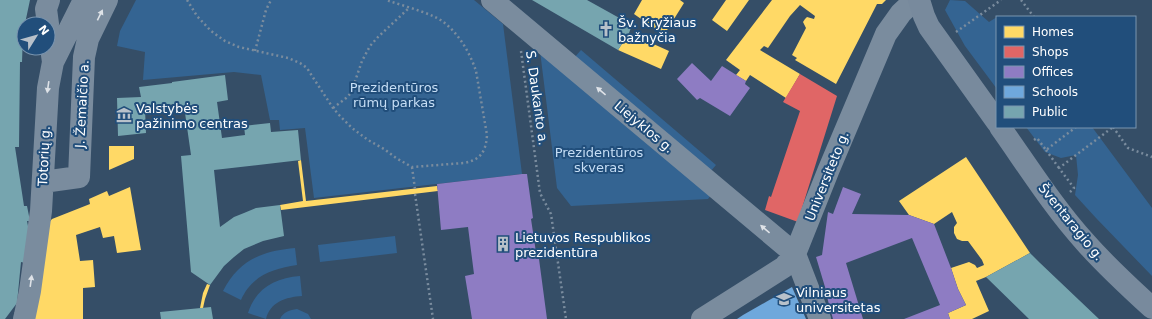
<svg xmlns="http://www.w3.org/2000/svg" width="1152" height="319" viewBox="0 0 1152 319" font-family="'DejaVu Sans',sans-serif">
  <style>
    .green { fill: #346492 }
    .homes { fill: #ffd966 }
    .shops { fill: #e06666 }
    .offices { fill: #8e7cc3 }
    .schools { fill: #6fa8dc }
    .public { fill: #76a5af }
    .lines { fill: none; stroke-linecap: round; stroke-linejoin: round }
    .path { stroke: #7a8c9e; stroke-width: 2.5; stroke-dasharray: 2 3; stroke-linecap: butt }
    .minor { stroke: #7a8c9e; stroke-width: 22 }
    .major { stroke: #788a9d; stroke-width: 22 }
    .oneway { fill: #dee2e7 }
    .labels { text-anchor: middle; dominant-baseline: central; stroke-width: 4; stroke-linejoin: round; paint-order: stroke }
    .poi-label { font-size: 13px; fill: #fff; stroke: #214e7b; text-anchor: start }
    .park-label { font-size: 13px; fill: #c6def5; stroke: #214e7b }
    .street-label { font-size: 13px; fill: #fff; stroke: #214e7b }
  </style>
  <rect width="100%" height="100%" fill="#354e67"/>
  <path class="green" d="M136,0H474L503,24L522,174L314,198L305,128L280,130L279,120H270L261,75L234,72L143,80L145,52L117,46L120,31Z
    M950,0L965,1L989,22L997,17V89L965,46L945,10Z
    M581,50L716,165L710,172L574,58Z
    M540,51L711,195L708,199L571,206L557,188Z
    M1026,127H1092L1152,208V276L1096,218L1075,195L1078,175L1076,155L1061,158L1045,152Z
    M395,236L397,253L320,262L318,245Z
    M295,248L297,265C273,269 252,275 241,300L223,291C239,260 262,251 295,248Z
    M300,276L302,296C286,297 270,302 266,319L248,313C256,288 275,278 300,276Z
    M297,309L308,314L311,319H280C283,312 290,310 297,309Z"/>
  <path class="homes" d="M642,0H680L684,3L664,35L634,14Z
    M726,0H749L727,31L712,20Z
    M772,0H886L882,4H877L836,84L795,60L797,58L792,55L806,28L803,22L805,19L807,17L814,19L815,16L800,5L790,16L768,48L764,46L760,50L800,74L786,98L750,75L746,81L736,75L740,70L726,60Z
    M629,33L669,51L661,69L618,50Z
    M109,146H134V159L109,170Z
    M966,157L1030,253L986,277L976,281L989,311L972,319H950L948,313L966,305L958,289L951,268L969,262L975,265L977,268L984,265L982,260L968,241H962L957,239L954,233V227L957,223L952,212L934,224L909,215L899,201Z
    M301,160L306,201L437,186L438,191L281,210L280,205L303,201L298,161Z
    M130,187L141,250L117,253L114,236L103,238L100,227L76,235L80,261L93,260L95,287L83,288V319H34L46,226L52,219L90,204L89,199L107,191L109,196Z
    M207,284L210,285L205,299L203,308H200L203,293Z"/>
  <path class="shops" d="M800,74L837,96L802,208L798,222L765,210L769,196L771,197L800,111L783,102Z"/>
  <path class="offices" d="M692,63L711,81L722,66L746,81L745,84L750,88L730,116L700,98L697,100L677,79Z
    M522,174H527L533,218L531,219L537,259H539L547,319H472L465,276L474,274L468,227L441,230L437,184Z
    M843,187L861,194L852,214L909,215L934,224L951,268L958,289L966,305L948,313L950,319H904L940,305L912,238L846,263L863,319H833L827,297H828L816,257L822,255L828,212L833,214Z"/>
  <path class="schools" d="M792,287L806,319H737L743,315Z"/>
  <path class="public" d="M0,0H30L23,33L22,62H20L19,147H15L24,206H27L30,221H27L29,231L25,263L21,262L17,303L5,319H0Z
    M532,0H587L632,25L629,33L618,50Z
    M225,75L228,100L217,102L222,138L245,135L244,126L270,123L271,132L298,130L301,160L214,170L220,227L234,217L244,213L256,208L280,205L284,236L263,241L244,249L234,257L224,266L210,285L191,272L181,156L191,155L184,106L175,107V104L145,109L146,133L118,136L117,98L141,97L139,87L172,83V82Z
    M1030,253L1039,262L1099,319H1029L986,277Z
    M211,307L213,319H161L160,312Z"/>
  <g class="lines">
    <path class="path" d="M187,0L197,16L211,31L225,41L239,47L288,58L300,63L307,68L314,79L333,108L340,116L352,128L368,140L384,149L396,158L412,167L464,163C481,160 486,151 487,135L476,71C469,50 454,25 433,16C419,10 401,5 386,0
      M1021,0L1034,17
      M956,32L1001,0
      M255,51L266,10L271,0
      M521,51L540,193L551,214L566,319
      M333,108L345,99L351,93L362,61L370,46L378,37L409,8
      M1113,127L1128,148L1152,157
      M1034,140L1037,138L1046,150L1076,127
      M1046,150L1059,168
      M412,167L415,189
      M1070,192L1074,188L1059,168L1113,127
      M415,194L433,319"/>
    <path class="minor" d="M492,0L795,254L820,319
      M48,24L46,9L49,0
      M48,27L53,62
      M43,182L79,177L84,57L88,39L107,0
      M24,319L25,315L30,291L41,211L48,88L53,62L84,0
      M702,319L784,267L795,254L829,169L886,34L901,13L915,0"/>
    <path class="major" d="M919,0L924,16L929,27L997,122
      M1000,127C1027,165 1054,208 1085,242C1106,266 1129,287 1152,308"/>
  </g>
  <defs><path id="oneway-solid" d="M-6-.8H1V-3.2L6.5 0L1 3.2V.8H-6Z"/></defs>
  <g class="oneway">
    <use href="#oneway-solid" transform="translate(100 15) rotate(-64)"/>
    <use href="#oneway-solid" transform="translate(48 87) rotate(98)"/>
    <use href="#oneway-solid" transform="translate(601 91) rotate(-140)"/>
    <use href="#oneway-solid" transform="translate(765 229) rotate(-140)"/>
    <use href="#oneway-solid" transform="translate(31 281) rotate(-82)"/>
  </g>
  <defs>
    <symbol id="church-bare" viewBox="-9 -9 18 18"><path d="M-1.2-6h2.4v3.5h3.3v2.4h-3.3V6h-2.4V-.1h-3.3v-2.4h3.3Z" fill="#b8c1ca" stroke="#214e7b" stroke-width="2.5" paint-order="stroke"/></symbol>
    <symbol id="museum-bare" viewBox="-9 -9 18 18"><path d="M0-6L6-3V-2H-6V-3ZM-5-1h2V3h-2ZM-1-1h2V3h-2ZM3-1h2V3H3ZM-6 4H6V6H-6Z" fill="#b8c1ca" stroke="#214e7b" stroke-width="2.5" paint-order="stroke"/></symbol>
    <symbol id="building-bare" viewBox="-9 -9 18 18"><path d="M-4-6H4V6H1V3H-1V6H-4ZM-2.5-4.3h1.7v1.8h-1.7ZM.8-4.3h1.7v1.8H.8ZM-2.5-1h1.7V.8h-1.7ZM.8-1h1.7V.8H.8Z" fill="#b8c1ca" stroke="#214e7b" stroke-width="2.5" paint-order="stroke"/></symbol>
    <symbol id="university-bare" viewBox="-9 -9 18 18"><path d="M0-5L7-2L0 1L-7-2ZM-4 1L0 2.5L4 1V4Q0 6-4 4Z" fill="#b8c1ca" stroke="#214e7b" stroke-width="2.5" paint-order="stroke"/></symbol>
  </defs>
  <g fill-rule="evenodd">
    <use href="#church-bare" x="595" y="18" width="22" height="22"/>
    <use href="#museum-bare" x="113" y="104" width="22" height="22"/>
    <use href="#building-bare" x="492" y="233" width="22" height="22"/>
    <use href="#university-bare" x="773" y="288" width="22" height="22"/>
  </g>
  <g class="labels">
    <g class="poi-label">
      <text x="618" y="22">Šv. Kryžiaus<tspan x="618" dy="15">bažnyčia</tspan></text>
      <text x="136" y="108">Valstybės<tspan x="136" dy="15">pažinimo centras</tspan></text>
      <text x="515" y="237">Lietuvos Respublikos<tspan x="515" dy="15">prezidentūra</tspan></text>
      <text x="796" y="292">Vilniaus<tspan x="796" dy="15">universitetas</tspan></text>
    </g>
    <g class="park-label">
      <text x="394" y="87">Prezidentūros<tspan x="394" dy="15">rūmų parkas</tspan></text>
      <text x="599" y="152">Prezidentūros<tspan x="599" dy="15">skveras</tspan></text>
    </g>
    <g class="street-label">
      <text transform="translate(537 98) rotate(82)">S. Daukanto a.</text>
      <text transform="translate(82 104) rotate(-87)">J. Žemaičio a.</text>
      <text transform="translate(644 127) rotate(40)">Liejyklos g.</text>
      <text transform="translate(44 156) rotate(-87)">Totorių g.</text>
      <text transform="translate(827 176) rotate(-68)">Universiteto g.</text>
      <text transform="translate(1071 222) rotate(51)">Šventaragio g.</text>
    </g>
  </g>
  <rect x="996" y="16" width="140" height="112" fill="#214e7b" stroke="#7a95b0"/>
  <rect x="1004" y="26" width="20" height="12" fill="#ffd966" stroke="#7a95b0"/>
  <text x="1032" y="36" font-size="12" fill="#ffffff">Homes</text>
  <rect x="1004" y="46" width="20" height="12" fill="#e06666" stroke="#7a95b0"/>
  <text x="1032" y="56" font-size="12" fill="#ffffff">Shops</text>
  <rect x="1004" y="66" width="20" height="12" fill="#8e7cc3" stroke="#7a95b0"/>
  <text x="1032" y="76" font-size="12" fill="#ffffff">Offices</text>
  <rect x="1004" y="86" width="20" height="12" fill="#6fa8dc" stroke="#7a95b0"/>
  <text x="1032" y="96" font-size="12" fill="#ffffff">Schools</text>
  <rect x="1004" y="106" width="20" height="12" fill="#76a5af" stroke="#7a95b0"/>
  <text x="1032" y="116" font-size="12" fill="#ffffff">Public</text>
  <g transform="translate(36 36) rotate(53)"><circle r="19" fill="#214e7b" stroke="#7a95b0"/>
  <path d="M0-3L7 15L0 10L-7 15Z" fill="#b8c1ca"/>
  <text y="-6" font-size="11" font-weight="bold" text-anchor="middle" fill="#ffffff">N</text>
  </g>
</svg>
